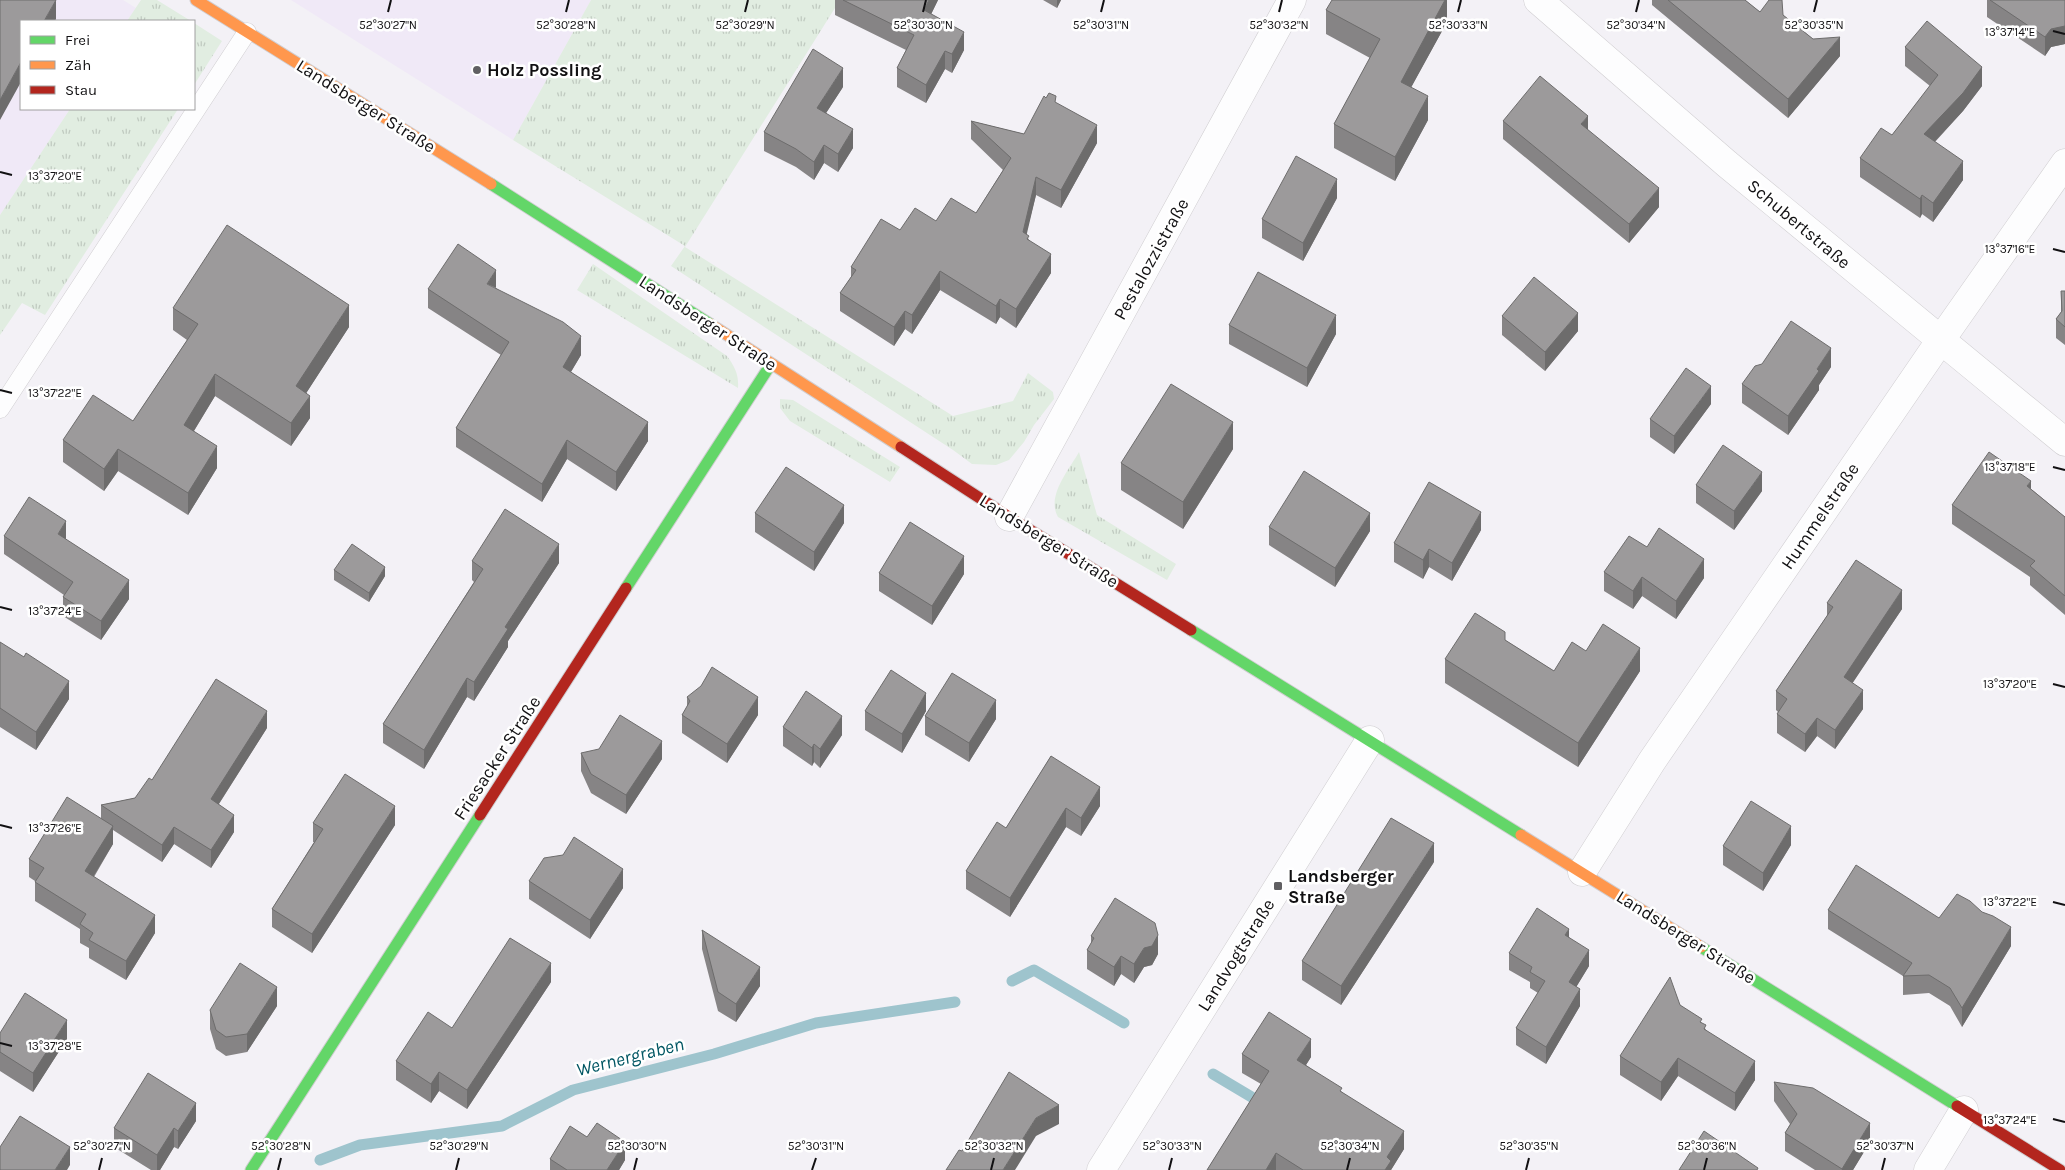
<svg xmlns="http://www.w3.org/2000/svg" width="2065" height="1170" viewBox="0 0 2065 1170" font-family="Karla,sans-serif">
  <style>
    .commercial { fill: #f0e9f7 }
    .grass { fill: url(#grass-tufts) }
    .lines { fill: none; stroke-linecap: round; stroke-linejoin: round }
    .stream { stroke: #9ec4cd; stroke-width: 11 }
    .lane-casing { stroke: #d0ced1; stroke-width: 19 }
    .street-casing { stroke: #d0ced1; stroke-width: 29 }
    .fast-casing { stroke: #d0ced1; stroke-width: 13 }
    .slow-casing { stroke: #d0ced1; stroke-width: 13 }
    .jam-casing { stroke: #d0ced1; stroke-width: 13 }
    .lane { stroke: #fdfdfe; stroke-width: 18 }
    .street { stroke: #fdfdfe; stroke-width: 28 }
    .fast { stroke: #63d668; stroke-width: 11 }
    .slow { stroke: #ff974d; stroke-width: 11 }
    .jam { stroke: #b3261e; stroke-width: 11 }
    .wall { fill: #868485 }
    .shaded-wall { fill: #6d6c6c }
    .building { fill: #9c9a9b; stroke: #6d6c6c }
    .ticks { fill: none; stroke: #111012; stroke-width: 2 }
    .poi-dot { fill: #605f62; stroke: #fff; stroke-width: 2 }
    .labels { text-anchor: middle; dominant-baseline: central; stroke-width: 5; stroke-linejoin: round; paint-order: stroke }
    .poi-label { font-size: 18px; font-weight: bold; fill: #111012; stroke: #fff; text-anchor: start }
    .street-label { font-size: 18px; fill: #111012; stroke: #fff }
    .water-label { font-size: 19px; font-style: italic; fill: #015663; stroke: #fff }
    .ticks-label { font-size: 12px; text-anchor: middle; fill: #111012; stroke: #fff; stroke-width: 5; stroke-linejoin: round; paint-order: stroke }
  </style>
  <defs>
    <pattern id="grass-tufts" width="24" height="20" patternUnits="userSpaceOnUse" patternTransform="scale(1.25)"><rect width="24" height="20" fill="#e1ede1"/><path d="M3 7l-1-3M5 7V3M7 7l1-3M15 17l-1-3M17 17v-4M19 17l1-3" fill="none" stroke="#c0cac0"/></pattern>
  </defs>
  <rect width="100%" height="100%" fill="#f3f1f6"/>
  <path class="commercial" d="M0,0H123L136,8L127,21H21V109H70L0,215Z
    M291,0H591L513,140Z"/>
  <path class="grass" d="M141,0H157L191,21H127Z
    M591,0H840L685,247L953,416L1013,401L1028,373L1053,392L1054,399L1034,425L1024,442L1009,460L996,465L972,464L953,450L671,266L685,246L513,140Z
    M194,23L222,41L194,85Z
    M70,109H178L45,315L22,303L0,335V215Z
    M593,264L727,356C735,367 739,375 738,388L577,290Z
    M780,399L793,400L900,467L890,482L790,421L780,408Z
    M1079,452L1097,515L1176,564L1167,580L1058,517C1046,496 1069,470 1079,452Z"/>
  <g class="lines">
    <path class="stream" d="M1012,981L1034,970L1124,1023
      M1213,1074L1265,1105
      M320,1160L360,1145L502,1126L573,1090L714,1054L816,1023L955,1002"/>
    <defs>
      <path id="lane" d="M0,409L247,32"/>
      <path id="street" d="M1538,0L1727,164L2065,442
        M1009,517L1292,0
        M1582,872L1652,761L1940,341L2065,163
        M1101,1170L1370,740
        M1928,1170L1964,1110"/>
      <path id="fast" d="M491,184L710,324
        M626,588L771,364
        M1191,630L1521,835
        M1701,947L1957,1106
        M251,1170L480,815"/>
      <path id="slow" d="M196,0L491,184
        M710,324L901,447
        M1521,835L1701,947"/>
      <path id="jam" d="M901,447L1009,517L1191,630
        M480,815L626,588
        M1957,1106L2060,1170"/>
    </defs>
    <use href="#lane" class="lane-casing"/>
    <use href="#street" class="street-casing"/>
    <use href="#fast" class="fast-casing"/>
    <use href="#slow" class="slow-casing"/>
    <use href="#jam" class="jam-casing"/>
    <use href="#lane" class="lane"/>
    <use href="#street" class="street"/>
    <use href="#fast" class="fast"/>
    <use href="#slow" class="slow"/>
    <use href="#jam" class="jam"/>
  </g>
  <path class="wall" d="M835,0H938L931,14L964,50L952,73L945,69L926,103L897,87V68L906,50L835,15Z
    M1043,0H1061L1057,8Z
    M1447,0V22L1411,87L1428,120L1395,181L1334,148V124L1370,58L1326,34V10Z
    M1652,0H1745L1760,12L1783,15L1813,39L1840,56L1788,118L1652,5Z
    M1987,0H2065V44L2051,47L2045,56L1987,17Z
    M1905,47L1982,86L1963,111L1935,142L1963,180L1933,222L1922,214L1920,218L1860,177V158L1892,135L1930,86L1905,66Z
    M843,87L826,113L853,148L838,172L824,163L814,180L796,167L764,151V132Z
    M1056,103L1097,143L1061,208L1036,195L1026,234L1029,240L1051,273L1016,328L1000,317L996,324L940,290L912,334L905,329L894,346L840,311V293L851,277V267L900,230L936,221L976,213L1003,170L971,139V121L1024,134Z
    M1503,121L1588,130L1659,207L1629,243L1503,139Z
    M1337,198L1303,261L1262,238V219Z
    M496,288L581,355L571,372L648,441L616,491L567,459L542,502L456,447V428L501,355L428,308V289Z
    M2061,291H2065V345L2056,338V319L2061,312Z
    M173,308L349,327L306,393L310,418L291,446L215,396L194,431L217,468L188,515L118,471L104,491L63,462V440L133,421L187,340L173,330Z
    M1502,316L1578,331L1545,371L1502,335Z
    M1229,325L1336,334L1307,387L1229,344Z
    M1831,367L1819,385V390L1788,435L1742,403V384Z
    M1711,404L1674,454L1650,437V419Z
    M1233,449L1183,529L1121,490V463Z
    M1696,485L1762,491L1734,530L1696,503Z
    M2031,489L2065,517V615L2030,585V577L1952,524V505Z
    M755,513L844,523L814,571L755,532Z
    M1269,527L1370,531L1335,587L1269,545Z
    M1481,530L1452,581L1429,567L1423,579L1394,562V543Z
    M4,536L66,540L129,599L101,640L63,616V597L64,595L4,554Z
    M1647,547L1704,578L1676,619L1642,596L1633,609L1604,591V572Z
    M472,561L559,563L508,641V647L474,701L467,697L424,769L383,743V724L474,582L472,580Z
    M334,570L385,576L369,602L334,580Z
    M879,573L964,574L932,625L879,591Z
    M1827,603L1902,609L1852,683L1863,709L1835,749L1817,736L1805,752L1777,733V714L1778,712L1776,710V691L1827,616Z
    M1505,640L1554,671H1640L1578,767L1445,683V659Z
    M0,642L69,699L36,750L0,727Z
    M687,697L758,715L727,763L682,733V715L687,707Z
    M865,711H926L902,753L865,730Z
    M925,716L996,719L969,762L925,735Z
    M783,727L842,735L820,768L814,762L812,766L783,746Z
    M267,728L219,804L234,832L211,868L174,844L162,862L113,830V844L94,877L155,933L126,980L89,958V948L80,943V929L35,901V881L29,877V859L101,818V805L135,798L152,780Z
    M581,753L662,759L626,814L591,793L581,771Z
    M1051,756L1100,806L1081,836L1066,827L1010,917L966,889V871L1006,828Z
    M313,823L395,825L312,953L272,927V909L314,842H313Z
    M1791,845L1763,891L1723,865V846Z
    M1434,862L1341,1005L1302,980V961Z
    M529,881L623,888L590,939L529,899Z
    M1828,910L1939,918L2011,946L1962,1027L1950,1006L1929,993L1903,995V976L1828,929Z
    M702,930L760,986L736,1022L718,1011L702,949Z
    M1091,936L1158,954L1152,965L1144,967L1134,983L1121,974L1114,986L1087,969V950L1091,944Z
    M1569,937L1589,966L1576,987L1580,1006L1546,1064L1516,1045V1028L1538,993L1530,988V982L1509,970V953Z
    M551,982L467,1109L439,1091L431,1103L396,1080V1061L452,1028Z
    M1680,1005L1702,1023L1706,1030L1755,1080L1735,1111L1678,1076L1661,1101L1620,1075V1056Z
    M277,1006L247,1052L226,1056L216,1049L210,1029V1010Z
    M0,1033L67,1039L33,1092L0,1071Z
    M1242,1054L1311,1057L1306,1065L1342,1092L1404,1149L1391,1170H1207L1261,1084L1242,1073Z
    M1774,1082L1870,1142L1853,1170H1815L1785,1151V1133L1790,1124L1774,1101Z
    M196,1121L178,1149L174,1147L160,1170H151L114,1147V1128Z
    M550,1159L625,1160L619,1170H550Z"/>
  <path class="shaded-wall" d="M56,0V19L55,21H44Z
    M929,0H938L924,29V10Z
    M1057,0H1061L1057,8Z
    M1445,0H1447V22L1401,106V82Z
    M2065,26V44L2051,47L2045,56V37L2051,29Z
    M964,32V50L952,73V54Z
    M1840,37V56L1788,118V99Z
    M945,51V69L926,103V85Z
    M21,62V82L0,120V100Z
    M1982,67V86L1963,111L1924,153V134Z
    M843,68V87L817,127V108Z
    M1428,96V120L1395,181V157Z
    M1588,116V134L1581,124Z
    M1097,125V143L1061,208V190Z
    M853,129V148L838,172V154Z
    M824,145V163L814,180V162Z
    M1963,161V180L1933,222V203Z
    M1036,177V195L1023,250V232Z
    M1337,179V198L1303,261V243Z
    M1659,188V207L1629,243V224Z
    M1922,195V214L1920,218V199Z
    M1051,254V273L1016,328V309Z
    M496,270V288L487,284Z
    M940,271V290L912,334V315Z
    M1000,299V317L996,324V306Z
    M349,305V327L296,409V386Z
    M905,311V329L894,346V327Z
    M1578,313V331L1545,371V352Z
    M1336,315V334L1307,387V368Z
    M581,336V355L563,385V367Z
    M1831,348V367L1819,385V390L1788,435V416L1817,369Z
    M215,374V396L184,447V425Z
    M1711,386V404L1674,454V436Z
    M310,396V418L291,446V423Z
    M648,422V441L616,491V472Z
    M1233,422V449L1183,529V502Z
    M567,440V459L542,502V484Z
    M217,446V468L188,515V493Z
    M118,449V471L104,491V469Z
    M1762,472V491L1734,530V511Z
    M2031,481V500L2027,486Z
    M844,505V523L814,571V552Z
    M1481,512V530L1452,581V563Z
    M1370,513V531L1335,587V568Z
    M66,521V540L58,534Z
    M559,544V563L508,641V647L474,701V682L505,627Z
    M1429,549V567L1423,579V560Z
    M964,556V574L932,625V606Z
    M1704,559V578L1676,619V601Z
    M385,567V576L369,602V593Z
    M1642,577V596L1633,609V591Z
    M129,580V599L101,640V621Z
    M1902,590V609L1844,696V677Z
    M1640,648V671L1578,767V743Z
    M467,678V697L424,769V750Z
    M69,681V699L36,750V732Z
    M1863,690V709L1835,749V730Z
    M926,693V711L902,753V734Z
    M758,697V715L727,763V744Z
    M996,700V719L969,762V743Z
    M267,711V728L211,816V799Z
    M842,716V735L820,768V749Z
    M1817,718V736L1805,752V734Z
    M662,741V759L626,814V795Z
    M814,744V762L812,766V748Z
    M1100,787V806L1081,836V818Z
    M395,806V825L312,953V934Z
    M1066,808V827L1010,917V898Z
    M234,815V832L211,868V850Z
    M113,826V844L85,890V871Z
    M1791,826V845L1763,891V873Z
    M174,827V844L162,862V845Z
    M1434,843V862L1341,1005V986Z
    M623,869V888L590,939V920Z
    M155,915V933L126,980V961Z
    M2011,927V946L1962,1027V1008Z
    M1569,929V945L1565,935Z
    M1158,935V954L1152,965L1144,967L1134,983V964L1144,948Z
    M1589,950V966L1569,999V982Z
    M1121,956V974L1114,986V967Z
    M551,963V982L467,1109V1090Z
    M760,967V986L736,1022V1004Z
    M277,987V1006L247,1052V1034Z
    M1580,989V1006L1546,1064V1047Z
    M67,1020V1039L33,1092V1073Z
    M1311,1039V1057L1297,1079V1060Z
    M1678,1058V1076L1661,1101V1082Z
    M1755,1061V1080L1735,1111V1093Z
    M439,1072V1091L431,1103V1084Z
    M196,1103V1121L178,1149V1131Z
    M1059,1105V1124L1036,1136L1015,1170H1003L1036,1118Z
    M1870,1123V1142L1853,1170H1842V1169Z
    M174,1128V1147L160,1170H157V1155Z
    M1404,1131V1149L1391,1170H1385L1387,1157Z
    M625,1142V1160L619,1170H607Z
    M70,1147V1165L67,1170H55Z
    M1276,1153V1170H1266Z"/>
  <path class="building" d="M0,0H56L44,21H21V62L0,100Z
    M843,0H929L924,10L964,32L952,54L945,51L926,85L897,68L914,35Z
    M1332,0H1445L1401,82L1428,96L1395,157L1334,124L1380,39L1326,10Z
    M1668,0H1745L1760,12L1769,0H1782L1783,15L1813,39L1840,37L1788,99Z
    M1990,0H2065V26L2051,29L2045,37Z
    M1927,21L1982,67L1963,93L1924,134L1963,161L1933,203L1922,195L1920,199L1860,158L1881,128L1892,135L1938,75L1905,47Z
    M813,49L843,68L817,108L853,129L838,154L824,145L814,162L796,149L764,132Z
    M1540,76L1588,116L1581,124L1659,188L1629,224L1503,121Z
    M1049,93L1056,96L1055,102L1097,125L1061,190L1036,177L1023,232L1029,236L1027,239L1051,254L1016,309L1000,299L996,306L940,271L912,315L905,311L894,327L840,293L856,270L851,267L881,219L900,230L915,208L936,221L951,198L976,213L1011,158L971,121L1024,134L1044,96L1046,98Z
    M1296,156L1337,179L1303,243L1262,219Z
    M227,225L349,305L296,386L310,396L291,423L215,374L184,425L217,446L188,493L118,449L104,469L63,440L93,395L133,421L198,324L173,308Z
    M458,244L496,270L487,284L563,322L581,336L563,367L648,422L616,472L567,440L542,484L456,428L509,342L428,289Z
    M1258,272L1336,315L1307,368L1229,325Z
    M1534,277L1578,313L1545,352L1502,316Z
    M2061,291H2065V327L2056,319L2062,311Z
    M1791,321L1831,348L1817,369L1819,371L1788,416L1742,384L1755,366L1762,364Z
    M1686,368L1711,386L1674,436L1650,419Z
    M1171,384L1233,422L1183,502L1121,463Z
    M1723,445L1762,472L1734,511L1696,485Z
    M1989,452L2031,481L2027,486L2065,517V596L2030,566L2035,561L1952,505Z
    M786,467L844,505L814,552L755,513Z
    M1304,471L1370,513L1335,568L1269,527Z
    M1429,482L1481,512L1452,563L1429,549L1423,560L1394,543Z
    M29,497L66,521L58,534L129,580L101,621L63,597L73,582L4,536Z
    M505,509L559,544L505,627L508,629L474,682L467,678L424,750L383,724L483,569L472,561Z
    M910,522L964,556L932,606L879,573Z
    M1659,528L1704,559L1676,601L1642,577L1633,591L1604,572L1629,536L1647,547Z
    M352,544L385,567L369,593L334,570Z
    M1856,560L1902,590L1844,677L1863,690L1835,730L1817,718L1805,734L1777,714L1787,699L1776,691L1833,607L1827,603Z
    M1475,613L1505,632V640L1554,671L1572,642L1586,651L1603,624L1640,648L1578,743L1445,659Z
    M0,642L24,657L26,653L69,681L36,732L0,708Z
    M712,667L758,697L727,744L682,715L690,701L687,697L701,686Z
    M891,670L926,693L902,734L865,711Z
    M952,673L996,700L969,743L925,716Z
    M216,679L267,711L211,799L234,815L211,850L174,827L162,845L101,805L135,798L149,778L152,780Z
    M806,691L842,716L820,749L814,744L812,748L783,727Z
    M620,715L662,741L626,795L591,774L581,753L599,749Z
    M1051,756L1100,787L1081,818L1066,808L1010,898L966,871L997,822L1006,828Z
    M345,774L395,806L312,934L272,909L323,829L313,823Z
    M67,797L113,826L85,871L155,915L126,961L89,940L93,933L80,924L86,914L35,882L44,868L29,859Z
    M1751,801L1791,826L1763,873L1723,846Z
    M1391,818L1434,843L1341,986L1302,961Z
    M574,837L623,869L590,920L529,881L544,858L563,855Z
    M1856,865L1939,918L1957,894L1970,901L1982,912L1993,916L2011,927L1962,1008L1950,988L1929,975L1903,976L1912,963L1828,910Z
    M1115,898L1155,923L1158,935L1152,946L1144,948L1134,964L1121,956L1114,967L1087,950L1094,938L1091,936Z
    M1537,908L1569,929L1565,935L1589,950L1569,982L1580,989L1546,1047L1516,1028L1545,981L1530,972L1532,967L1509,953Z
    M702,930L760,967L736,1004L718,992Z
    M510,938L551,963L467,1090L439,1072L431,1084L396,1061L428,1012L452,1028Z
    M240,963L277,987L247,1034L226,1037L216,1030L210,1010Z
    M1670,977L1680,1005L1702,1019L1700,1022L1706,1025L1704,1029L1755,1061L1735,1093L1678,1058L1661,1082L1620,1056Z
    M25,993L67,1020L33,1073L0,1052V1033Z
    M1269,1012L1311,1039L1297,1060L1342,1088L1340,1091L1404,1131L1387,1157L1391,1161L1385,1170H1303L1276,1153L1266,1170H1207L1269,1071L1242,1054Z
    M1009,1072L1059,1105L1036,1118L1003,1170H946L959,1150L962,1151Z
    M148,1073L196,1103L178,1131L174,1128L157,1155L114,1128Z
    M1774,1082L1813,1088L1870,1123L1842,1169L1785,1133L1797,1114Z
    M20,1116L70,1147L55,1170H0V1147Z
    M597,1123L625,1142L607,1170H567L550,1159L570,1126L587,1137Z
    M1704,1131L1758,1168L1757,1170H1679Z"/>
  <path class="ticks" d="M388,12L391,0M566,12L569,0M745,12L748,0M923,12L926,0M1101,12L1104,0M1279,12L1282,0M1458,12L1461,0M1636,12L1639,0M1814,12L1817,0M2053,31L2065,34M0,172L12,175M2053,249L2065,252M0,390L12,393M2053,467L2065,470M0,607L12,610M2053,684L2065,687M0,825L12,828M2053,902L2065,905M0,1043L12,1046M2053,1119L2065,1122M99,1170L102,1158M278,1170L281,1158M456,1170L459,1158M634,1170L637,1158M812,1170L816,1158M991,1170L994,1158M1169,1170L1172,1158M1347,1170L1350,1158M1526,1170L1529,1158M1704,1170L1707,1158M1882,1170L1885,1158"/>
  <g class="poi-dot">
    <circle cx="477" cy="70" r="5"/>
    <rect x="1273" y="881" width="10" height="10" rx="2.5"/>
  </g>
  <g class="labels">
    <g class="poi-label">
      <text x="487" y="70">Holz Possling</text>
      <text x="1288" y="876">Landsberger<tspan x="1288" dy="21">Straße</tspan></text>
    </g>
    <g class="street-label">
      <text transform="translate(366 106) rotate(32)">Landsberger Straße</text>
      <text transform="translate(1799 224) rotate(40)">Schubertstraße</text>
      <text transform="translate(1151 259) rotate(-61)">Pestalozzistraße</text>
      <text transform="translate(708 323) rotate(33)">Landsberger Straße</text>
      <text transform="translate(1820 516) rotate(-56)">Hummelstraße</text>
      <text transform="translate(1049 541) rotate(32)">Landsberger Straße</text>
      <text transform="translate(497 758) rotate(-57)">Friesacker Straße</text>
      <text transform="translate(1686 937) rotate(32)">Landsberger Straße</text>
      <text transform="translate(1236 955) rotate(-58)">Landvogtstraße</text>
    </g>
    <g class="water-label">
      <text transform="translate(630 1057) rotate(-14)">Wernergraben</text>
    </g>
  </g>
  <g class="ticks-label">
    <text x="388" y="29">52°30'27"N</text>
    <text x="566" y="29">52°30'28"N</text>
    <text x="745" y="29">52°30'29"N</text>
    <text x="923" y="29">52°30'30"N</text>
    <text x="1101" y="29">52°30'31"N</text>
    <text x="1279" y="29">52°30'32"N</text>
    <text x="1458" y="29">52°30'33"N</text>
    <text x="1636" y="29">52°30'34"N</text>
    <text x="1814" y="29">52°30'35"N</text>
    <text x="2010" y="36">13°37'14"E</text>
    <text x="55" y="180">13°37'20"E</text>
    <text x="2010" y="253">13°37'16"E</text>
    <text x="55" y="397">13°37'22"E</text>
    <text x="2010" y="471">13°37'18"E</text>
    <text x="55" y="615">13°37'24"E</text>
    <text x="2010" y="688">13°37'20"E</text>
    <text x="55" y="832">13°37'26"E</text>
    <text x="2010" y="906">13°37'22"E</text>
    <text x="55" y="1050">13°37'28"E</text>
    <text x="2010" y="1124">13°37'24"E</text>
    <text x="102" y="1150">52°30'27"N</text>
    <text x="281" y="1150">52°30'28"N</text>
    <text x="459" y="1150">52°30'29"N</text>
    <text x="637" y="1150">52°30'30"N</text>
    <text x="816" y="1150">52°30'31"N</text>
    <text x="994" y="1150">52°30'32"N</text>
    <text x="1172" y="1150">52°30'33"N</text>
    <text x="1350" y="1150">52°30'34"N</text>
    <text x="1529" y="1150">52°30'35"N</text>
    <text x="1707" y="1150">52°30'36"N</text>
    <text x="1885" y="1150">52°30'37"N</text>
  </g>
  <rect x="20" y="20" width="175" height="90" fill="#ffffff" stroke="#a09fa0"/>
  <rect x="30" y="36" width="25" height="8" fill="#63d668" stroke="#a09fa0"/>
  <text x="65" y="45" font-size="15" fill="#111012">Frei</text>
  <rect x="30" y="61" width="25" height="8" fill="#ff974d" stroke="#a09fa0"/>
  <text x="65" y="70" font-size="15" fill="#111012">Zäh</text>
  <rect x="30" y="86" width="25" height="8" fill="#b3261e" stroke="#a09fa0"/>
  <text x="65" y="95" font-size="15" fill="#111012">Stau</text>
</svg>
